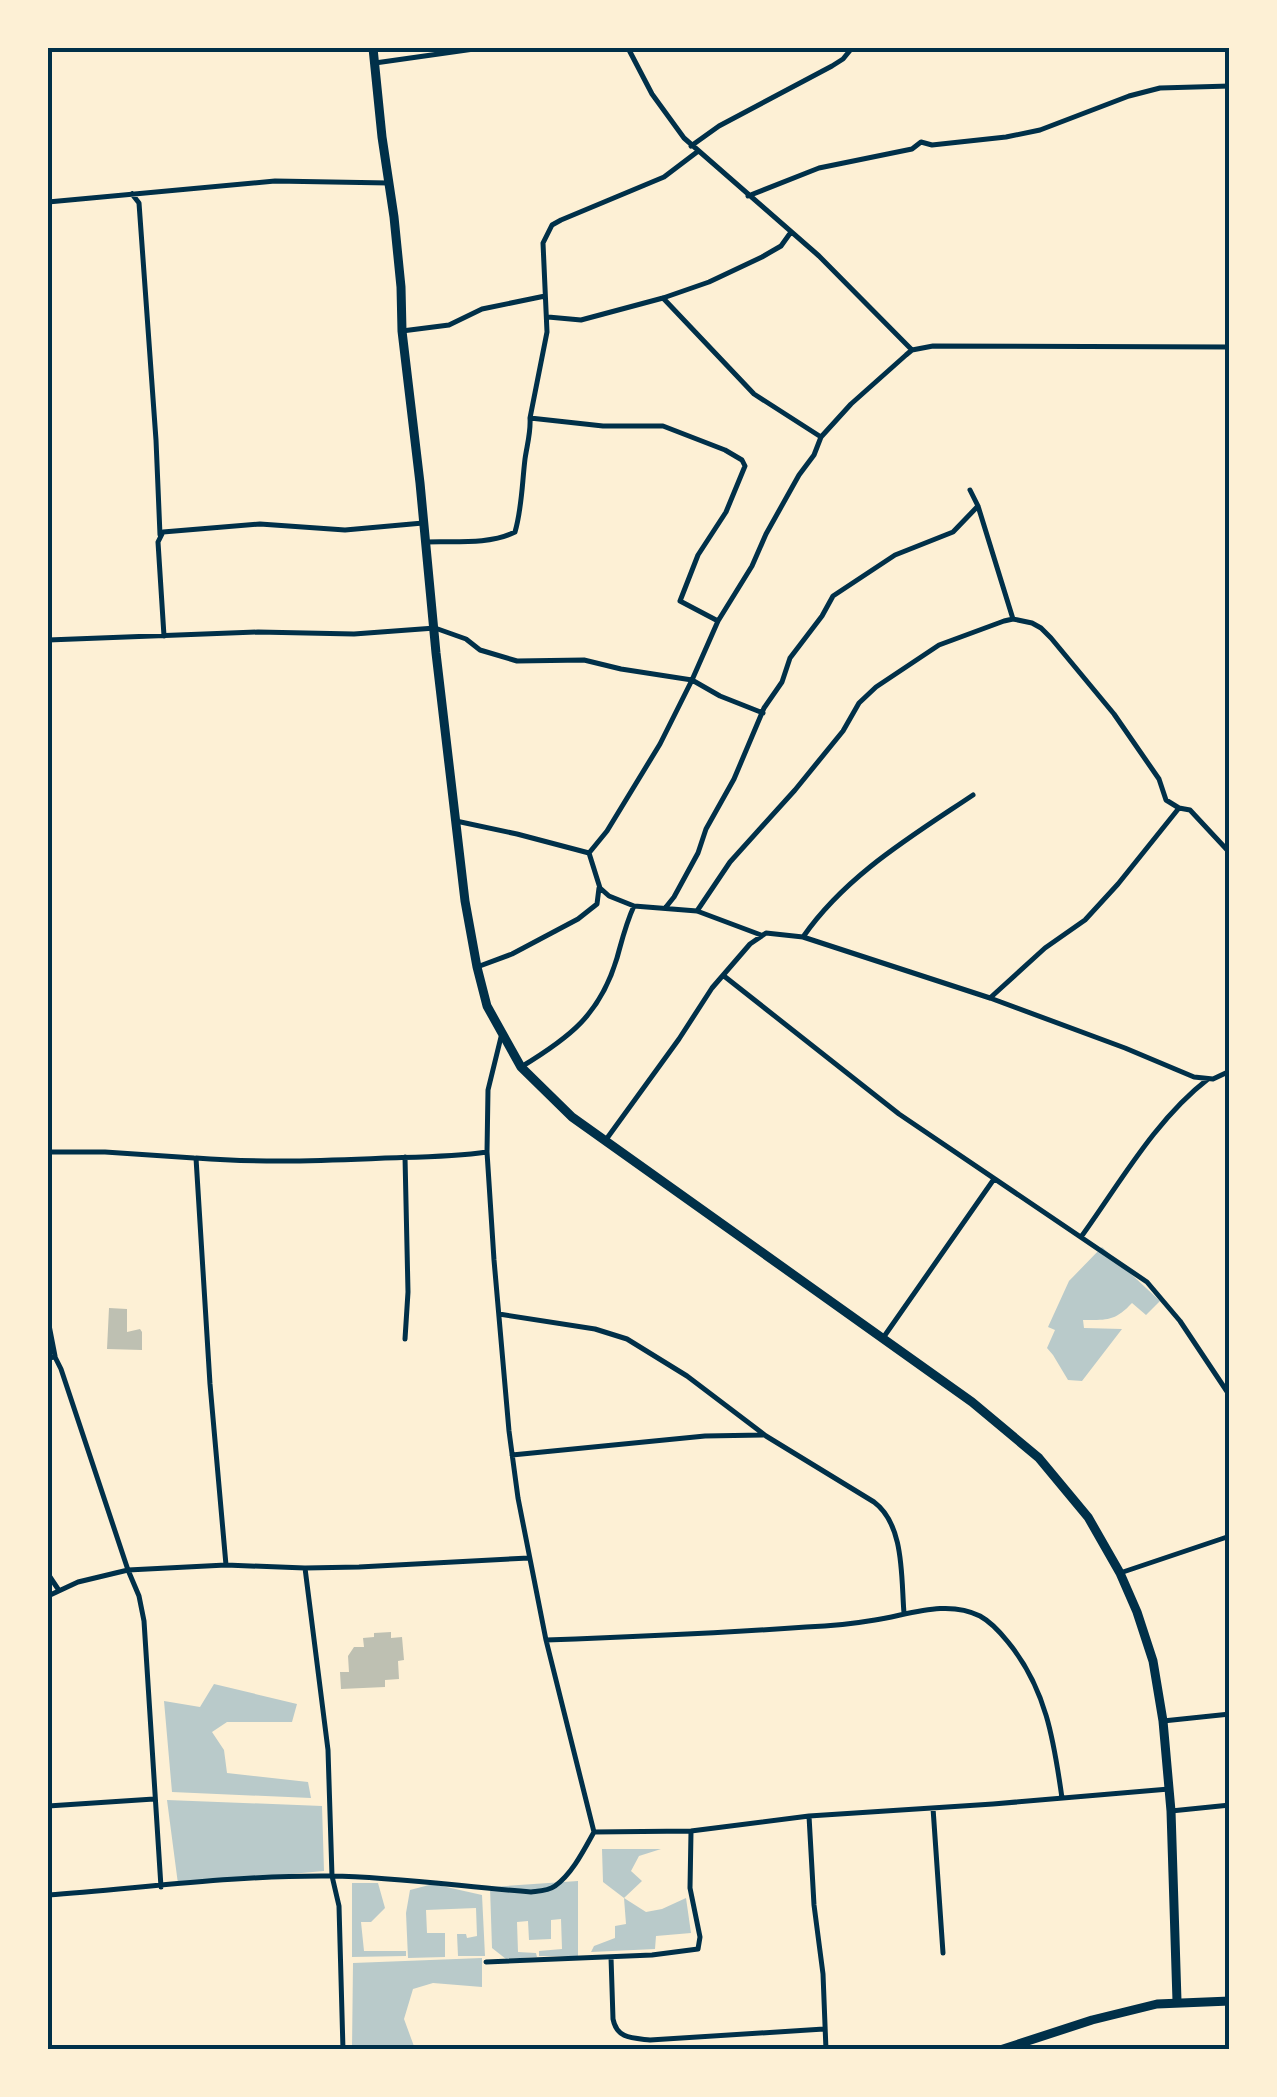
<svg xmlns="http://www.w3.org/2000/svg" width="1277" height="2097" viewBox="0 0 1277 2097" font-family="'Archivo Narrow',sans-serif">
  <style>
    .green { fill: #b9caca }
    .building { fill: #bec0b2 }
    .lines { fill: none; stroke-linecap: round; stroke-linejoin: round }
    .minor { stroke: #003049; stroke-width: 5 }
    .primary { stroke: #003049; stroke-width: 9 }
    .trunk { stroke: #003049; stroke-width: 9 }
    .neatline { fill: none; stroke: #003049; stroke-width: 4 }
  </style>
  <rect width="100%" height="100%" fill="#fdf0d5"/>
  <path class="green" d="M1102,1247L1160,1301L1146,1315L1132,1303C1115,1321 1108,1320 1083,1320L1084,1328L1122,1329L1082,1381L1068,1380L1053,1355L1047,1348L1055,1330L1048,1327L1069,1281Z
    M214,1684L297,1704L292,1722H227L212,1732L224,1750L227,1773L308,1782L311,1798L172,1792L164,1701L200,1707Z
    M167,1800L322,1806L324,1871L178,1884Z
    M602,1849H661L639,1856L631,1871L642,1881L624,1898L646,1912L662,1909L686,1898L691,1933L656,1936L655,1949L591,1952L594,1946L615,1938V1926L626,1924L624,1898L603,1882Z
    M578,1881V1956H539V1951L562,1949L561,1919L551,1920V1939L529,1940L528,1921L517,1922L518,1952L536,1953L537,1957L506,1959L492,1948L490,1887Z
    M352,1883H378L385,1908L371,1922H361L364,1951H406V1956L352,1957Z
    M433,1884L482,1895L485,1956H458L457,1934H466L467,1938L477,1936L476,1908L426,1910L427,1933H445V1957L408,1958L406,1913L410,1890Z
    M482,1958V1987L433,1983L413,1989L404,2019L415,2049H383L371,2045V2049H352L353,1963Z"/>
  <path class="building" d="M109,1308L127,1309V1332L140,1329L142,1332V1350L107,1349Z
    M391,1632V1638L402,1637L404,1660L398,1661L399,1679L385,1680V1687L341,1689L340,1672H349L348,1656L354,1647H364L363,1638L374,1637V1633Z"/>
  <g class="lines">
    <path class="minor" d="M628,48L652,94L684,138L819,256L912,350
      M375,63L481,48
      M691,146L719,126L832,66L843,59L852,48
      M132,194L139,203L156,440L160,535
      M748,196L819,168L912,149L921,142L932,145L1006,137L1040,130L1129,96L1160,88L1230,86
      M48,202L275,181L389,183
      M663,298L754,394L821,437
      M548,317L581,320L663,298L709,282L762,257L781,246L791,232
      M402,331L449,325L482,309L545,296
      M530,418L603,426H663L725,450L742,460L745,466L726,512L698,555L680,601L718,621
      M970,490L978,506L1013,619
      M426,542C453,541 490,545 515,532C522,508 522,484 525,459C527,445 531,432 530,418L547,332L543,243L552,225L561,220L664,177L697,152
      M164,636L158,542L163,532L260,524L345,530L423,523
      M48,640L258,632L354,634L435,628L466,639L480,650L517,661L584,660L621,669L692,680L720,696L763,713
      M456,821L517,834L589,853
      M666,907L674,897L698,853L706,829L734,779L764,708L782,682L790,658L822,616L833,596L895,555L953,532L978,506
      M697,911L730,862L795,790L843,731L859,703L876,687L939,645L1004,621L1013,619L1032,623L1041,628L1051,638L1114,714L1159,779L1166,800L1179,808L1190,810L1230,853
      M761,935L697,911L634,906L609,896L600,888L589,853L607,831L660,744L692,680L718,621L752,566L766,534L799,475L814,455L821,437L851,404L906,355L912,350L933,346L1230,347
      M803,937C846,875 912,836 973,795
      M477,967L512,954L578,919L597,904L599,888
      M724,976L899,1114L1147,1282L1180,1321L1230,1396
      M990,998L1045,948L1085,920L1118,884L1179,808
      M521,1067C569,1038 600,1015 617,958C622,940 626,923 634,906
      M605,1141L679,1039L712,988L750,944L766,933L803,937L990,998L1125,1048L1194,1077L1213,1079L1230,1071
      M48,1152H105L194,1158
      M1081,1237C1120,1183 1155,1120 1208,1079
      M499,1314L595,1329L627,1339L687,1376L766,1436L874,1502C905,1525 901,1579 904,1613
      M48,1320L55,1356
      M883,1338L994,1179
      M405,1339L408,1292L405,1157
      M48,1358L55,1357L61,1369L128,1570L226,1565L305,1568L359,1567L529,1558
      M512,1455L705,1436L763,1435
      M226,1565L210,1384L196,1158C259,1163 321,1161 385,1158C419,1157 453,1157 487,1152L488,1090L501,1037
      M305,1568L328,1750L332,1876L339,1906L343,2050
      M1120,1573L1230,1536
      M48,1574L58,1589
      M48,1596L78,1582L128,1570L139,1596L144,1621L161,1887
      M546,1640C633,1637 720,1633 806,1627C829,1626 852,1624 875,1620C908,1615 947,1599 980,1616C991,1622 1000,1632 1008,1642C1046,1688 1054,1741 1062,1798
      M1163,1721L1230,1714
      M48,1806L154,1799
      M933,1808L943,1953
      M1171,1811L1230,1805
      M809,1816L814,1905L823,1974L826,2050
      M594,1832L691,1831L809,1816L993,1804L1169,1789
      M48,1895C142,1888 237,1875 331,1876C398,1877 464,1887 531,1892C539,1891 548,1891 555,1886C572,1874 584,1850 594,1832L546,1640L518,1498L509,1431L494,1260L487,1152
      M611,1957L613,2019C617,2039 632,2038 650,2040L824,2029
      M486,1962L652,1955L698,1949L700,1937L690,1888L691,1832"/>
    <path class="primary" d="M1000,2050L1092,2020L1157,2004L1230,2001"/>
    <path class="trunk" d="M373,48L382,137L394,217L401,287L402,331L420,483L436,653L465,901L477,967L487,1006L521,1067L572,1117L972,1402L1039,1458L1088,1517L1120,1573L1137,1612L1153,1661L1163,1721L1171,1811L1177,2001"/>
  </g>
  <rect width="1277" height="2097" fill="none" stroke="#fdf0d5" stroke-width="100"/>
  <rect x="50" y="50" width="1177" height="1997" class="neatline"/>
</svg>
